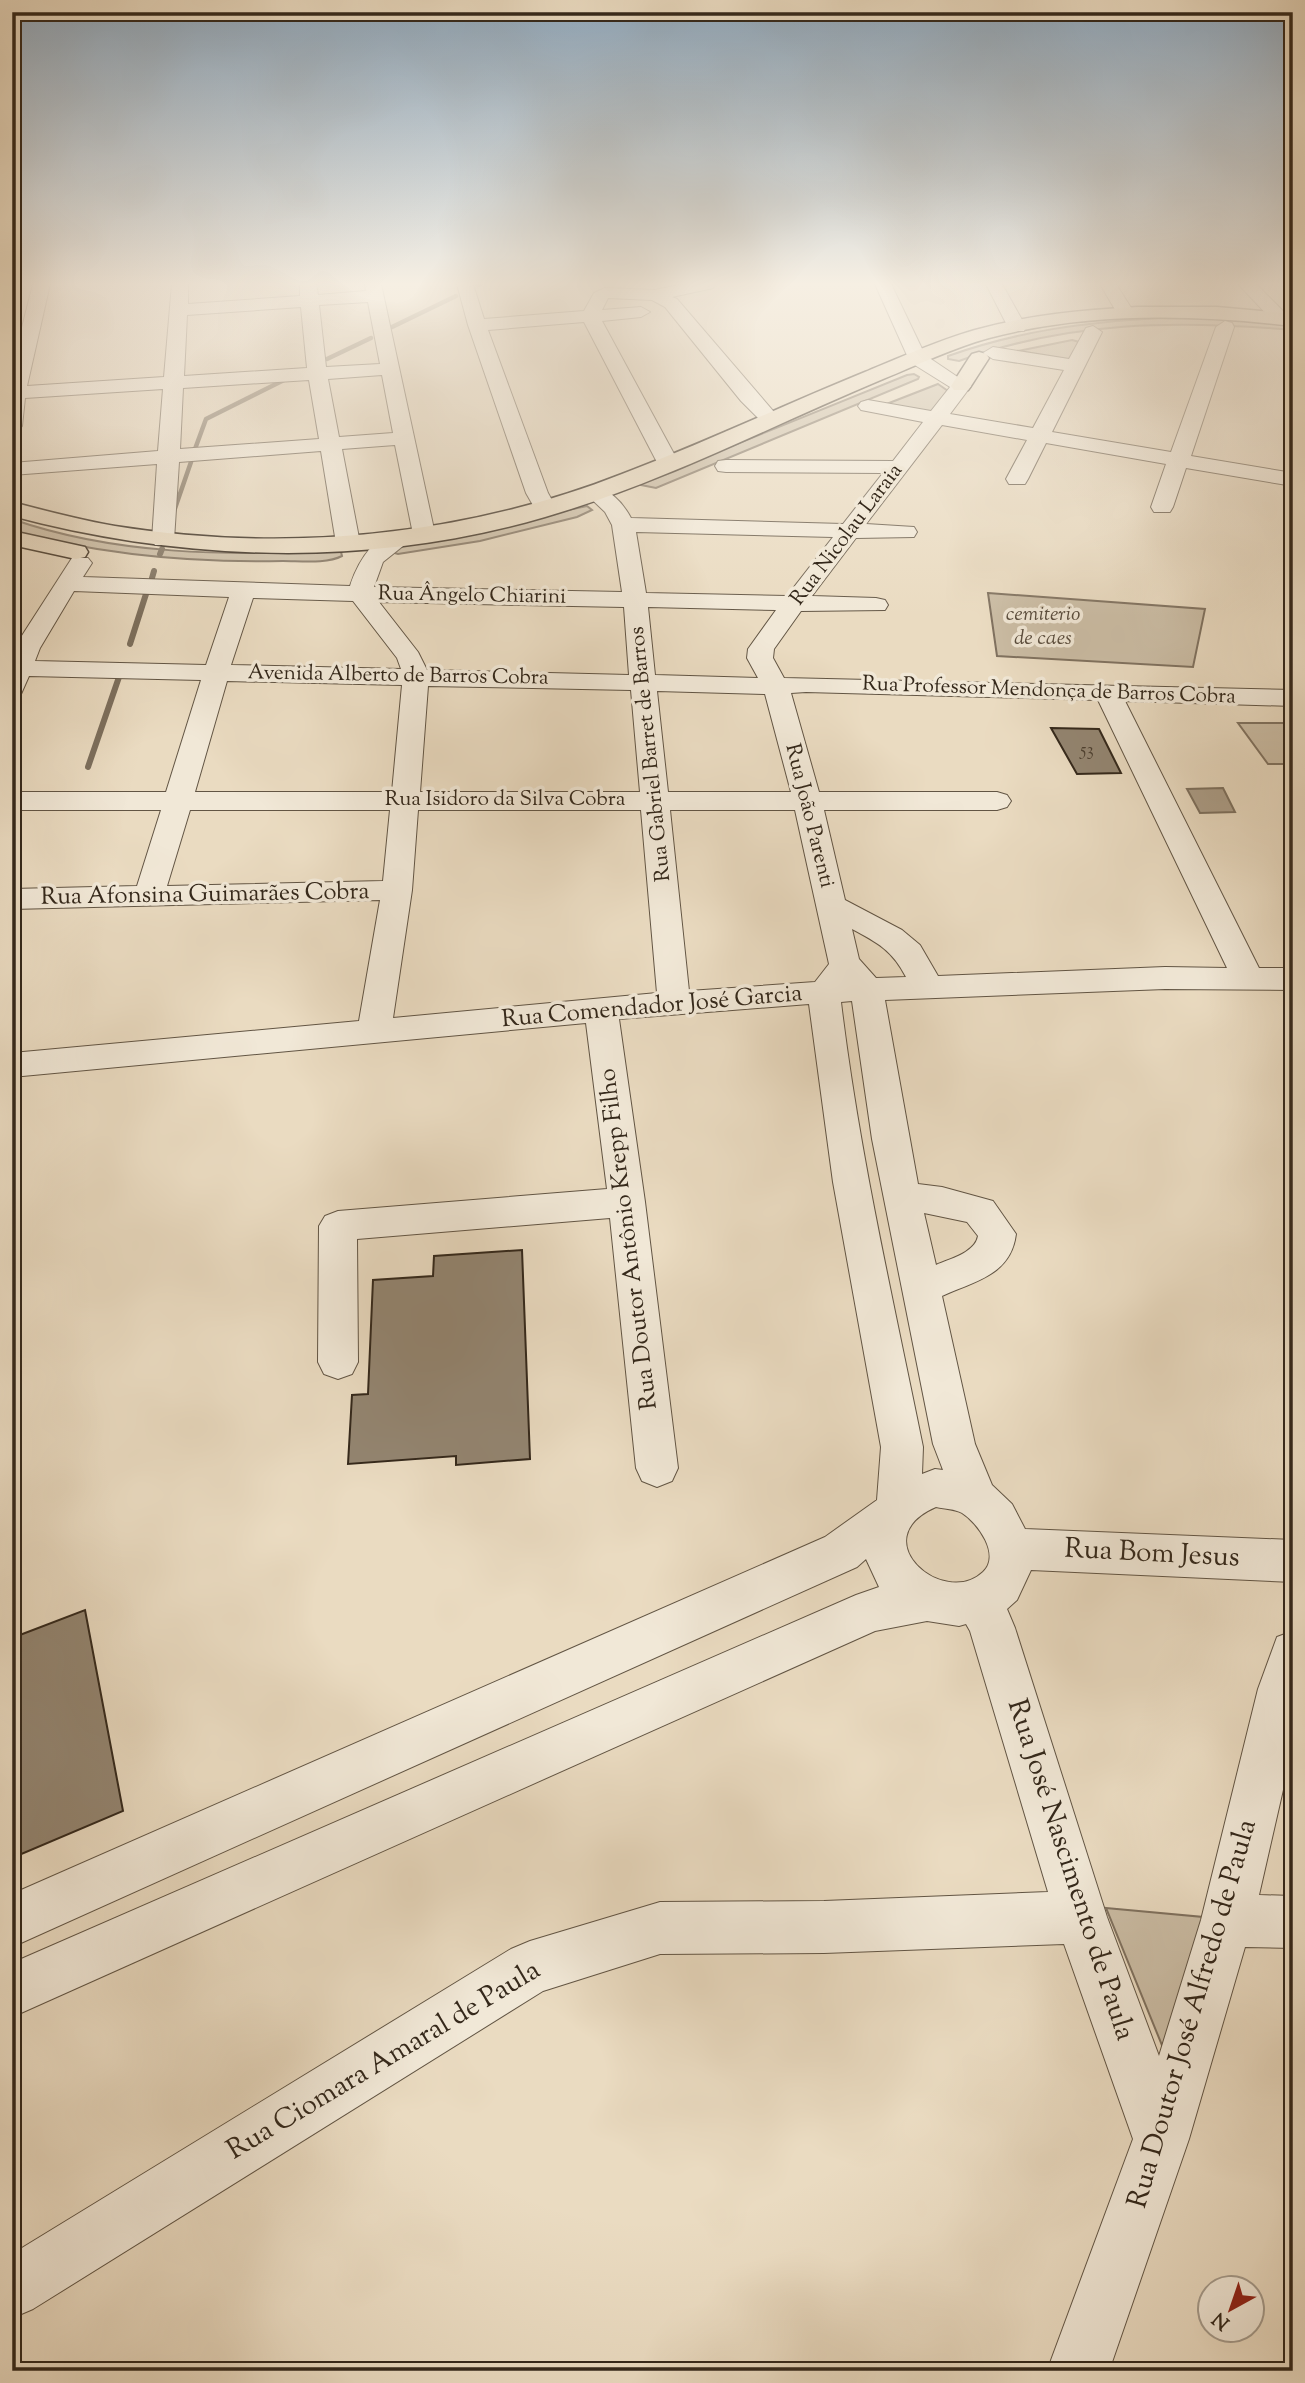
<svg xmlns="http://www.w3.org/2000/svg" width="1305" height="2383" viewBox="0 0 1305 2383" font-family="'Sorts Mill Goudy',serif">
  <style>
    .green { fill: #cbbda5; stroke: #807260; stroke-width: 2 }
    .water { fill: #ac9e89; stroke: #7c6f5d; stroke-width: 2 }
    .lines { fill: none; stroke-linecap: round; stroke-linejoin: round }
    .stream-far1 { stroke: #7c6f5d; stroke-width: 4.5 }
    .stream { stroke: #7c6f5d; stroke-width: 6 }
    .building { fill: #938571; stroke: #34281b; stroke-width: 2 }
    .minor-casing { stroke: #625544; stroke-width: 2 }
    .major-casing { stroke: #34281b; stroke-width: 3 }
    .minor { fill: #f1e8d7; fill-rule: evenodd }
    .major { fill: #eadbc1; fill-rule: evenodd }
    .labels { text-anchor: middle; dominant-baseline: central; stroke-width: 7; stroke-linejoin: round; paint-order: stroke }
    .far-number-label { font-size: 18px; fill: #4c3f30 }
    .far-street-label { font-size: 21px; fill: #34281b; stroke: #f1e8d7 }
    .far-park-label { font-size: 21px; font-style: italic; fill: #5a4d3e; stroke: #f1e8d7 }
    .street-label { font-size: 24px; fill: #34281b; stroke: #f1e8d7 }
    .near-street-label { font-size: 28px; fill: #34281b; stroke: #f1e8d7 }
  </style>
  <rect width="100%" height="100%" fill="#eadbc1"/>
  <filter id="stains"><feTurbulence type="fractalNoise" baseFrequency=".00286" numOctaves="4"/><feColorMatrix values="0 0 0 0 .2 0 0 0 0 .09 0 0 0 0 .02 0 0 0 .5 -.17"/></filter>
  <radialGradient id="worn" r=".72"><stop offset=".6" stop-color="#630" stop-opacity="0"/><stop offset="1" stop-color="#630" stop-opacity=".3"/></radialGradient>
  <path class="green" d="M1160,318L1232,319L1293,325V330C1177,320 1069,321 959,361L948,359V356C1018,331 1086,322 1160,318Z
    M1072,340L1083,343L1073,362L1018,351Z
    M914,374L919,377L918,379L656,488L641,485L643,482L907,375Z
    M938,384L948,391L932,414L884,405Z
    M587,506L592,510L577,517L480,541L398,554L391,552L398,546Z
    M12,519C114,555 228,556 334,551L341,552L342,556C327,564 301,561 283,561C191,563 102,555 12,531Z
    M988,593L1205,609L1193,667L997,656Z
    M1238,723H1293V764H1268Z
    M1106,1908L1203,1917L1168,2060Z"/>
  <path class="water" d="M1223,788L1235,812L1200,813L1187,789Z"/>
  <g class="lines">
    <path class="stream-far1" d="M477,285L481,284
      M392,327L456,296
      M327,359L371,338
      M195,449L206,419L286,379
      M172,517L191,462"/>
    <path class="stream" d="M160,554L162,549
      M152,578L154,571
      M130,644L146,594
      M88,767L119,677"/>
  </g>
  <path class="building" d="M1051,728L1099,729L1121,773L1077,774Z
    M522,1250L530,1459L456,1465V1456L348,1464L352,1395L368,1394L373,1280L433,1276L434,1256Z
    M85,1610L123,1811L12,1858V1638Z"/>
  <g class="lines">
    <defs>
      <path id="minor" d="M33,284H50L27,386L164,377L172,284H188V304L300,296V284H316L318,295L366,291L365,284H381L435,534L432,539H416L413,534L395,445L342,449L360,543L356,548H340L336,543L321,451L179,462L174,540L171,545H155L152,540L157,464L12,475V463L158,451L163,389L25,398L22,426L19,430L12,432V367ZM368,302L380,364L326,367L319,305ZM301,307L307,368L184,376L187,315ZM382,375L393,433L339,437L328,379ZM309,380L319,439L180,449L183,388Z
        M457,284H473L484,319L584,311L594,293L605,288L655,290L684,284H715L713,288L672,297L677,299L780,419L777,423H763L741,401L665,307L652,300L608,298L602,310L641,307L650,312L641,317L602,321L679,463L676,468H660L584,322L488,330L548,493L557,509L554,514H538L526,493L468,325Z
        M875,284H891L925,355L971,386L950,414L1033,428L1064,370L993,359L983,353L993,347L1069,359L1086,328L1093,326L1102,332L1052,432L1171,452L1216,327L1225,321L1232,323L1234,327L1191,456L1293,473V486L1186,468L1173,507L1170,512H1154L1151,507L1166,464L1046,443L1028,479L1025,484H1009L1006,479L1027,440L942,425L866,524L914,527L917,532L914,537L856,538L812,596L876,598L885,600L888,605L885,610L801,611L774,649L773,658L784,678L1293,690V706L1125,701L1259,968H1293V990L1165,989L885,1000L918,1184L942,1187L993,1201L1016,1234C1011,1275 975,1281 942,1296L975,1444L992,1485L1012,1504L1025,1529L1293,1540V1582L1031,1570L1017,1600L1007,1609L1015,1628L1107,1917L1159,2056L1201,1920L1258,1689L1277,1637L1293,1631V1746L1259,1895L1293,1896V1948L1245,1947L1189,2139L1109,2371H1047L1133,2139L1064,1944L824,1953L660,1954L543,1991L33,2309L12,2318V2254L511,1949L530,1941L660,1902L824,1901L1048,1892L970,1631L966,1624L959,1626L927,1621L875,1631L12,2017V1963L856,1595L879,1587L866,1559L857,1567L12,1947V1894L825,1537L877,1500L881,1447L833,1182L809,1004L619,1019L645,1202L678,1468L672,1481L657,1487L642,1481L636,1468L610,1218L357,1239L358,1362L352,1374L338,1379L324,1374L318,1362L319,1226L325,1216L338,1211L607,1189L586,1023L12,1077V1053L359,1021L380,900L12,909V889L137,886L161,810H12V792H166L201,680L29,676L21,694L12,696L14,648L72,558H88L92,563L83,577L350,586C358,561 379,525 410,533L413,538L383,562L374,587L622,592L612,525L605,512L585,493L588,488C607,484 623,503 631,518L843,524L883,473L726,472L718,471L715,466L718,461L726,460L893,461L923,422L861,410L858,406L861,402L868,400L931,411L950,387L910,362ZM636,532L833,537L787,596L646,593ZM74,591L229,597L206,665L35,661L40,648ZM253,598L353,601L397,658L401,669L231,665ZM379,602L624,607L629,675L427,670L418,652ZM648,607L776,610L748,649L747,658L758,678L655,675ZM227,681L402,685L392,792H195ZM428,686L631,690L640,792H420ZM657,691L765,694L791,792H668ZM806,692L1098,700L1227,968L1165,967L938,976L920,945L902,930L845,900L824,810H997L1007,807L1011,801L1007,795L997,792H819L791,693ZM190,810H390L383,881L167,886ZM418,810H641L657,993L393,1018L412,890ZM670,810H795L829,964L815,982L689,991ZM852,929C878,943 892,950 906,977L876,978L859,959ZM852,1001L872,1139L933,1444L943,1470L935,1469L922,1474L923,1447C893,1299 859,1152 841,1002ZM924,1213L967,1222L978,1236C975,1253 949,1259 936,1265ZM936,1507C945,1509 955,1509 962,1513C978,1523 1001,1555 983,1572C944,1609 862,1539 936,1507Z
        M986,284H1002L1026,327L1024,331H1010Z
        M1100,284H1116L1135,314L1132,318H1120Z
        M1238,284H1256L1286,314L1289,318L1286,322H1274Z"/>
      <path id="major" d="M1137,307H1217L1293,314V326C1192,314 1087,312 989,338C952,348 918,365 883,379C771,426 662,483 545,517C372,568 184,562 12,516V502C46,511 80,520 115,526C285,553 462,537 622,474C704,443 784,405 865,372C901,357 937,341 975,330C1028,315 1082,310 1137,307Z
        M979,352L986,354L989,358L971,386L968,390H954L951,386L969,358L972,354Z
        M12,531L85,547L88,552L85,557L76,559L12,545Z"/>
    </defs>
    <use href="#minor" class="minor-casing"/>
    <use href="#major" class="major-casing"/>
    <use href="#minor" class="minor"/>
    <use href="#major" class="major"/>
  </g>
  <linearGradient id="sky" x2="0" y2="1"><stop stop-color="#90abc2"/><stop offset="0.46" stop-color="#f6efe3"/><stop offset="1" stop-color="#f6efe3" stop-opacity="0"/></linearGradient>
  <rect width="1305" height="617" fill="url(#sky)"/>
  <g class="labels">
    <g class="far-number-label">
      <text x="1087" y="751">53</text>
    </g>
    <g class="far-street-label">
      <text transform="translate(847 535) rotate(-53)">Rua Nicolau Laraia</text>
      <text transform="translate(472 596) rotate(1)">Rua Ângelo Chiarini</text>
      <text transform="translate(398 676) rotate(1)">Avenida Alberto de Barros Cobra</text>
      <text transform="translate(1049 691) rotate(2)">Rua Professor Mendonça de Barros Cobra</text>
      <text transform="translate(651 754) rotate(-96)">Rua Gabriel Barret de Barros</text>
      <text x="505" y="800">Rua Isidoro da Silva Cobra</text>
      <text transform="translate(809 816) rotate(76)">Rua João Parenti</text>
    </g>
    <g class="far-park-label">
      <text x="1043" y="615">cemiterio<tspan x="1043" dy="24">de caes</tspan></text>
    </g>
    <g class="street-label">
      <text transform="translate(205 895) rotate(-1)">Rua Afonsina Guimarães Cobra</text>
      <text transform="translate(652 1007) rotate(-5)">Rua Comendador José Garcia</text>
      <text transform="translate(629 1239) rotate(-97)">Rua Doutor Antônio Krepp Filho</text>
    </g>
    <g class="near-street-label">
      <text transform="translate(1152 1554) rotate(3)">Rua Bom Jesus</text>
      <text transform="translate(1070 1870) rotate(72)">Rua José Nascimento de Paula</text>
      <text transform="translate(1193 2014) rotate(-74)">Rua Doutor José Alfredo de Paula</text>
      <text transform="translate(384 2061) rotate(-31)">Rua Ciomara Amaral de Paula</text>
    </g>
  </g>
  <rect width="1305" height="2383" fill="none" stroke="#eadbc1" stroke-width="42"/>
  <rect x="14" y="14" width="1277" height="2355" fill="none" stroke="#34281b" stroke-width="3.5"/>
  <rect x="21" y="21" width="1263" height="2341" fill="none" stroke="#34281b" stroke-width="2"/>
  <g transform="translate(1231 2309) rotate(220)"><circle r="33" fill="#f1e8d7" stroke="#a59b8c" stroke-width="2"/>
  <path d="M0-5L12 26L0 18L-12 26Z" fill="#8f2418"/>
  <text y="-10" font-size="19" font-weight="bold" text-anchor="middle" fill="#34281b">N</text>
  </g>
  <rect width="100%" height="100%" filter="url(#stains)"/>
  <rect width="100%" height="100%" fill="url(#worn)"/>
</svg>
